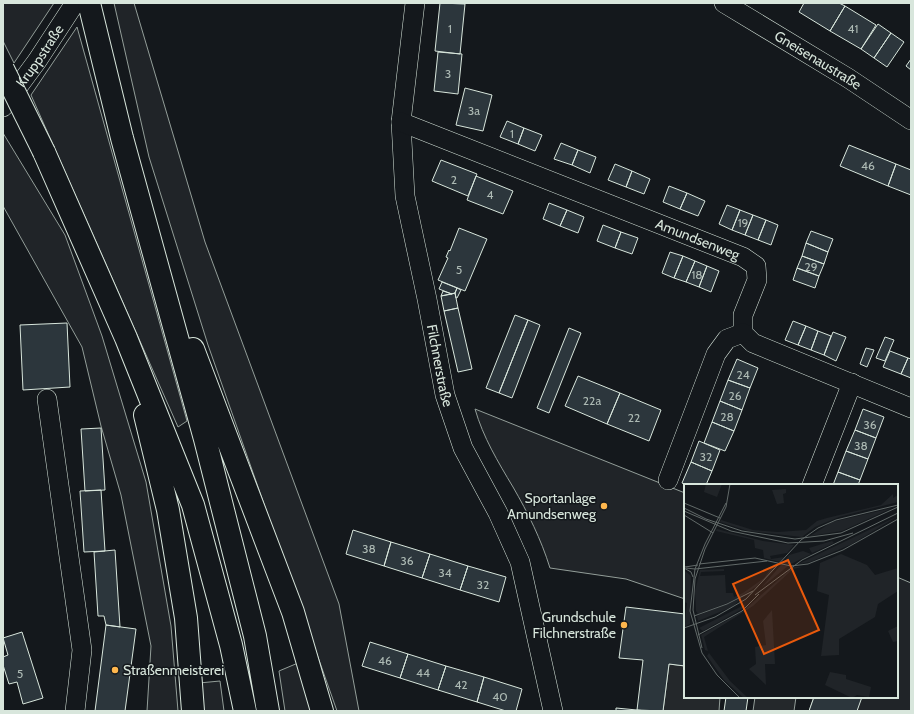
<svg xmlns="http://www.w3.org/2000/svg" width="914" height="714" viewBox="0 0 914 714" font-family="Cabin,sans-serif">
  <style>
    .green { fill: #202428; stroke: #939e99 }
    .parking { fill: #24282b; stroke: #939e99 }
    .building { fill: #2c363c; stroke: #d8e6dc }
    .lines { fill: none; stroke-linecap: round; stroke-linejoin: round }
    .minor-casing { stroke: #d8e6dc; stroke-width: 20 }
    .highway-casing { stroke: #d8e6dc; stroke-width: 24 }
    .minor { stroke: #14181c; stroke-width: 19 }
    .highway { stroke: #14181c; stroke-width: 22 }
    .highway-bridge-casing { stroke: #d8e6dc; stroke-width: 24; stroke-linecap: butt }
    .highway-bridge { stroke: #14181c; stroke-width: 22 }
    .poi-dot { fill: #ffb74d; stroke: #14181c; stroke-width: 1.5 }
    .labels { text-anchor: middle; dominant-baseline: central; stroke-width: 3; stroke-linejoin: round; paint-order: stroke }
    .number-label { font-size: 12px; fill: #adbab4 }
    .street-label { font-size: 14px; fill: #d8e6dc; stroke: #14181c }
    .poi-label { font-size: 14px; fill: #d8e6dc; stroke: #14181c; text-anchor: end }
    .inset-road { fill: none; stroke: #626a69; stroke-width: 1 }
    .view { fill: #e8590c; fill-opacity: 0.15; stroke: #e8590c; stroke-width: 2 }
    .inset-edge { fill: none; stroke: #d8e6dc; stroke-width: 2 }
  </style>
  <rect width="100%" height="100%" fill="#14181c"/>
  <path class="green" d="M3,3H54L14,63L3,41Z
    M114,3H134L205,242L339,604L359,711H337L208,345L149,157Z
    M77,27L187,421L178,427L31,95Z
    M3,133L65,235L102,336L146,482L171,626L178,711H147L151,646L121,495L101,426L82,347L3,206Z
    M475,409L685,493V599L626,579L550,568C541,539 528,513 513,487C498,462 483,437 475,409Z
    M897,577L911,583V711H809L814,697H897Z
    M298,663L314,711H285L279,671Z
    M220,681L224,711H200L199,683Z"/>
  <path class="parking" d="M669,664L685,666V697H720L719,711H663Z
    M755,697H796L794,711H753Z"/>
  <path class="building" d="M440,3L465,4L460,54L435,51Z
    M804,3H839L845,6L830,31L799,12Z
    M845,6L876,25L861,49L830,31Z
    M878,24L891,33L874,58L861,49Z
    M891,33L904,42L887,67L874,58Z
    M438,52L462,54L458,94L434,91Z
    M911,59V70L906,66Z
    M465,88L492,95L483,131L456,125Z
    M507,121L524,128L518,144L500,137Z
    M524,128L542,135L535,151L518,144Z
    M561,143L578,150L572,165L554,159Z
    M849,145L896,164L888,186L840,166Z
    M578,150L596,157L590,173L572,165Z
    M441,160L477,174L468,196L432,181Z
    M615,164L632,171L626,187L608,180Z
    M896,164L911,170V195L888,186Z
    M632,171L650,179L644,194L626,187Z
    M476,176L513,191L503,214L467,200Z
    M669,186L687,193L680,209L663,202Z
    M687,193L705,201L698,216L680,209Z
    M549,203L567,210L560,226L543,219Z
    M727,205L740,210L732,230L719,224Z
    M567,210L584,217L578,233L560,226Z
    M740,210L753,215L745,235L732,230Z
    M753,215L766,220L758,240L745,235Z
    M766,220L778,225L771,245L758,240Z
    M603,225L621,232L615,248L597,241Z
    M459,228L487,239L465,291L438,280L448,258L446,257L449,250L450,251Z
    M811,231L833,239L828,252L806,243Z
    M621,232L638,238L632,254L615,248Z
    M806,243L828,252L824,264L802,256Z
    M670,252L683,256L674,278L662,273Z
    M683,256L695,261L686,282L674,278Z
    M802,256L824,264L819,276L797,268Z
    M695,261L707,266L699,287L686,282Z
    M707,266L719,271L711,292L699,287Z
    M797,268L819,276L815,288L793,280Z
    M442,282L457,288L455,293L452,294L439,289Z
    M457,288L461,290L457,298H456L455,293Z
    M443,291L452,294L441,296Z
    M455,293L458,308L444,311L441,296Z
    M458,308L472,369L458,372L444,311Z
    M515,315L528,320L499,393L486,388Z
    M528,320L540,325L512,398L499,393Z
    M793,321L806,326L798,345L785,340Z
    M67,323L70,387L23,390L20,325Z
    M806,326L818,331L811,350L798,345Z
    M569,328L581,333L549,413L537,408Z
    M818,331L831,336L824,355L811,350Z
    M833,332L846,337L836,361L824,355Z
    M885,337L894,340L885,361L876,358Z
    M866,348L874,350L867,367L860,364Z
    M890,351L908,358L901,374L883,367Z
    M908,358L911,359V378L901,374Z
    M737,359L758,368L750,388L728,380Z
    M578,376L620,393L607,424L565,406Z
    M728,380L750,388L742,410L720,401Z
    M620,393L661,410L649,441L607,424Z
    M720,401L742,410L734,431L712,422Z
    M863,409L884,417L876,438L855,430Z
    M712,422L734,431L725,451L704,443Z
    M101,428L105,490L85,491L81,429Z
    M855,430L876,438L868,459L846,451Z
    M699,441L720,450L712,471L691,462Z
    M846,451L868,459L860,480L838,472Z
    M691,462L712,471L706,485H686L682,483Z
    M838,472L860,480L858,485H833Z
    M101,490L105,551L84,552L80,491Z
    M353,530L391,542L384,566L346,554Z
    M391,542L430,554L422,578L384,566Z
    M115,550L120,627L106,625L104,616H98L94,552Z
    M430,554L468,566L460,590L422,578Z
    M468,566L506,577L499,602L460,590Z
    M626,607L685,614V666L669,664L663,711L637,710L643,660L619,658Z
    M106,625L136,629L125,711H95Z
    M22,632L43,698L23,704L17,682L9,684L3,665V657L8,655L3,638Z
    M370,642L408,654L400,678L362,666Z
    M408,654L446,666L438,690L400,678Z
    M446,666L484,677L477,702L438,690Z
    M484,677L522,689L516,711H506L477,702Z
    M726,697H748L746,711H724Z
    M814,697H862L857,711H809Z
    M616,708L637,710L646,711H616Z"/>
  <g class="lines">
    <defs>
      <g id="minor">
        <path id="s1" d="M415,3L401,122L405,196L427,299L445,395L463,448L498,513L520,562L553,711"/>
        <path id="s2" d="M724,3L848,78L911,120"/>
        <path id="s3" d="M3,107L37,61L75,3"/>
        <path id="s4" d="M401,122L743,257L756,266L757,280L743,315V333L753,343L911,408"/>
        <path d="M47,399L82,650L75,711"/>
        <path d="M668,480L716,354L727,339L743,333"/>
        <path d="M812,485L852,383"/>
      </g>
      <path id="highway" d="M89,3L122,138L205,439L255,636L268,711
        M44,152L126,338L193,505L231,645L245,711
        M193,349L293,612L322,711
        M145,415L168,510L186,618L193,711"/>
    </defs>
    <use href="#minor" class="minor-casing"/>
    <use href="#highway" class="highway-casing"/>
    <use href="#minor" class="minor"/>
    <use href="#highway" class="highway"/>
    <defs>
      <path id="highway-bridge" d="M3,69L44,152"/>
    </defs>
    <use href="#highway-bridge" class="highway-bridge-casing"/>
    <use href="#highway-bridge" class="highway-bridge"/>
  </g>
  <g class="poi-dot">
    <circle cx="604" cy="506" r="4"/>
    <circle cx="624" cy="625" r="4"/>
    <circle cx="115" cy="670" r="4"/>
  </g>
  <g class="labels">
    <g class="number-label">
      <text x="450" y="28">1</text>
      <text x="853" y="28">41</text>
      <text x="448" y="73">3</text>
      <text x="474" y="110">3a</text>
      <text x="512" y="133">1</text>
      <text x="868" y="165">46</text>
      <text x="454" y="179">2</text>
      <text x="490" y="194">4</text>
      <text x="743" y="222">19</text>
      <text x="811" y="266">29</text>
      <text x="459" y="269">5</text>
      <text x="697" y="274">18</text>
      <text x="743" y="374">24</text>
      <text x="735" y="395">26</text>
      <text x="592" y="400">22a</text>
      <text x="727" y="416">28</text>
      <text x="634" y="417">22</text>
      <text x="870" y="424">36</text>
      <text x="861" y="445">38</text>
      <text x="706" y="456">32</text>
      <text x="369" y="548">38</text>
      <text x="407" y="560">36</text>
      <text x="445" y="572">34</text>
      <text x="483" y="584">32</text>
      <text x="385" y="660">46</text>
      <text x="423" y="672">44</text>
      <text x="20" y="673">5</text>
      <text x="461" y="684">42</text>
      <text x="500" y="696">40</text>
    </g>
    <g class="street-label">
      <text stroke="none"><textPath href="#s3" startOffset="63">Kruppstraße</textPath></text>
      <text stroke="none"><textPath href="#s2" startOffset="110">Gneisenaustraße</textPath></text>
      <text stroke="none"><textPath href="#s4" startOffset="319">Amundsenweg</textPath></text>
      <text stroke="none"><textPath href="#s1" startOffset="367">Filchnerstraße</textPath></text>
    </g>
    <g class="poi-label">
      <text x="596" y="498">Sportanlage<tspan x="596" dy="16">Amundsenweg</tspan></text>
      <text x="616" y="617">Grundschule<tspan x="616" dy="16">Filchnerstraße</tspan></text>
      <text x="123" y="670" text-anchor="start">Straßenmeisterei</text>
    </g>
  </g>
  <g transform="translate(684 484)">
    <rect width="214" height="214" fill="#14181c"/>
    <path d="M22,0H38L33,13L20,8ZM102,5V9L99,10L100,19L93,20L88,6ZM209,10V14L214,11V18L155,33L131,43L118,53L64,47L36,38L37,36L69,46L94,48L122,46L133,37L143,34L197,21ZM208,24L158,47L126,52L148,38ZM214,32L168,60L126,78L114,80ZM33,45L79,57L110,61L103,69L86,72L87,75L100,73L96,78L80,74L79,66L71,64L70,56L32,47ZM148,57L150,59L128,69L125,64ZM119,67L127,70L107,80L99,79L105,71ZM157,70L183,81L191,91L214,84V107L194,120L191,133L155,155V171L137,172L145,111L133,107L136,79ZM90,80H94L72,103L51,116L14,130L12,127L11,107L16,86L40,85V87L17,88L16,92L41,91L42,109H49L50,113L59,109L80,94ZM97,81L104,82L77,104ZM109,83H118L109,85L69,122L20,153L24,167L21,166L17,151L59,127ZM0,86L7,92L6,140L0,143L3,119L0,118ZM58,114L48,123L14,137L13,132ZM62,120L58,125L19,147L15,144ZM88,126L91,180H81L82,201L65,185L72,180L71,163L82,161L79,137ZM214,142V157L209,158L204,147ZM25,169L46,197L64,214H60L40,196L23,172ZM146,188L162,191V195L187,203L185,213L173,211L168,214L141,201Z" fill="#202428"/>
    <path class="inset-road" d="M0,19L36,34M42,19L21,60L11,85L6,127L18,169L33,191L56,214M0,24L22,35L58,47L111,55L157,49L214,23M0,27L47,47L104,59L140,57L169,49M0,31L29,49M15,80L71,74L107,82L124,80L159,66L214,35M1,83L14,81M0,84L7,88L9,93M2,84L11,85L83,77M71,111L118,76L214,29M10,132L43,120L69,107M0,144L31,133L62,115L117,56L134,44L152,36L214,21M14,151L58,127L75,110M18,164L9,126L11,95L21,65L42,23L46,0"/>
    <path class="view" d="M104,76L135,146L80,170L49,100Z"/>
    <rect width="214" height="214" class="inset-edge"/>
  </g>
  <rect width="914" height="714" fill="none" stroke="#d8e6dc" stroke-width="8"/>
</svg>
